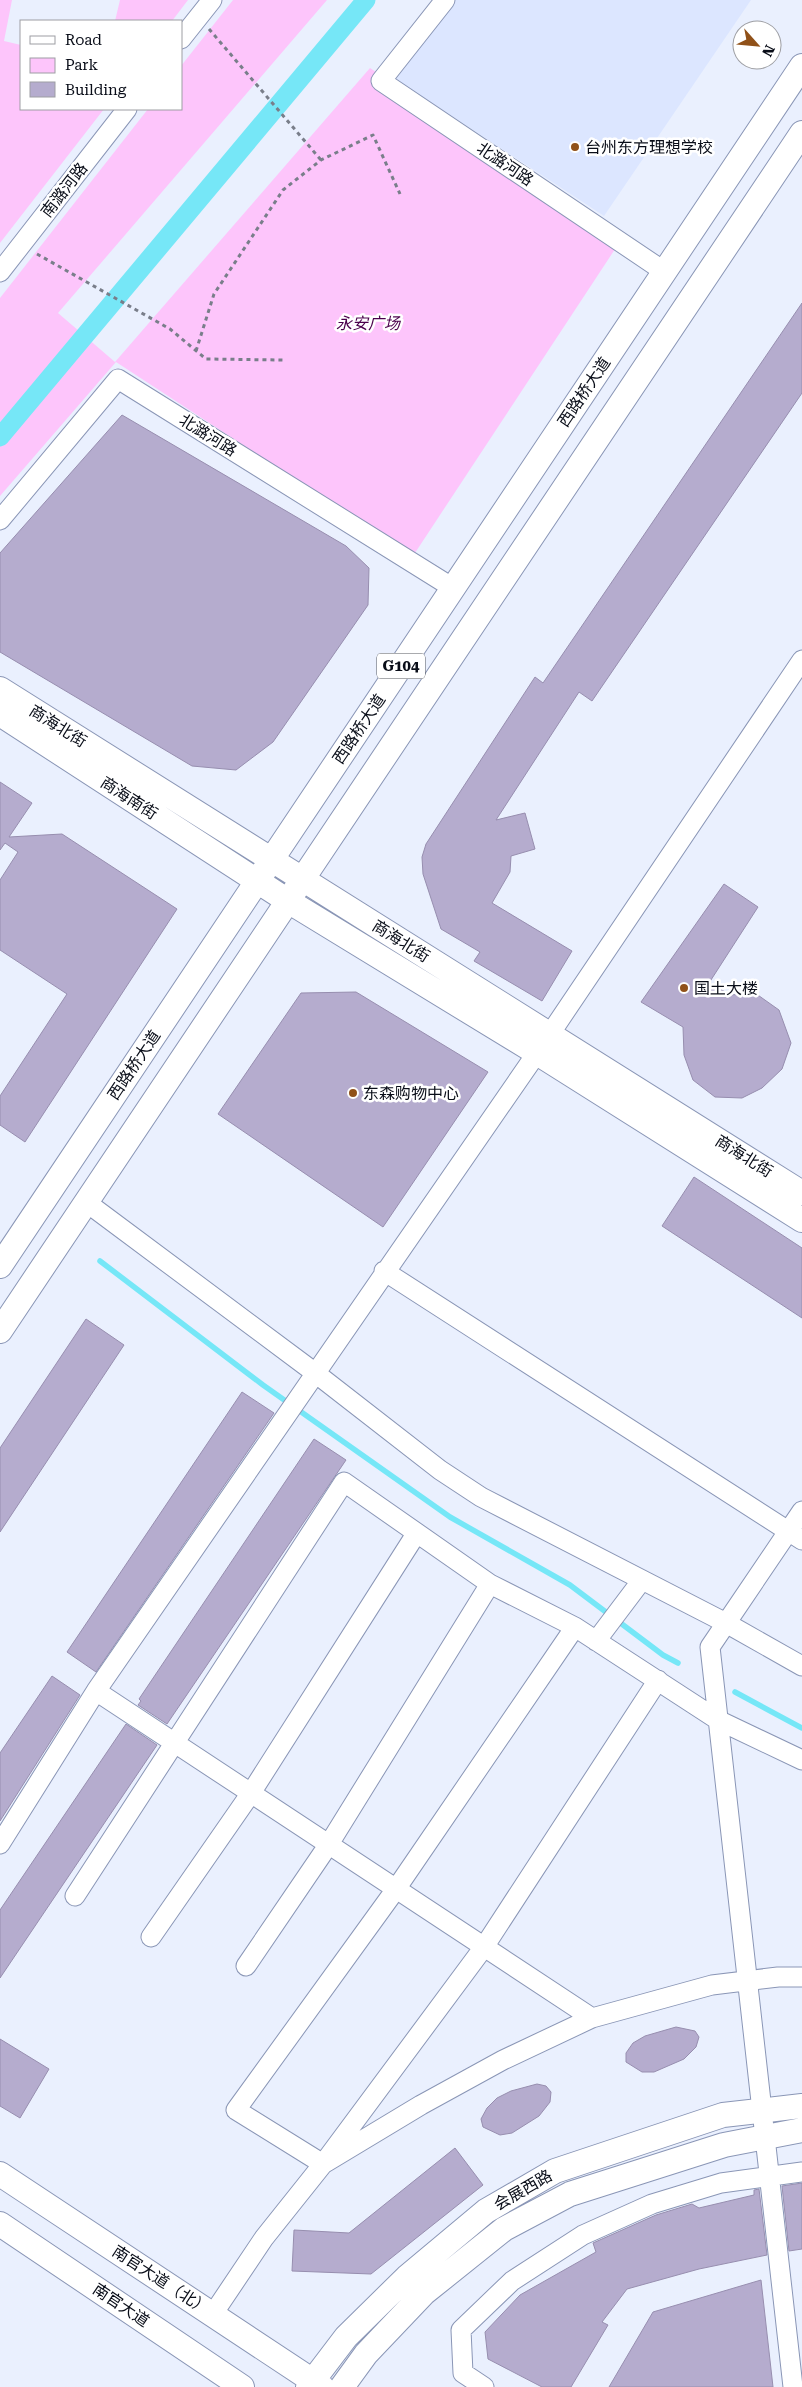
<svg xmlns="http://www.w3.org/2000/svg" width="802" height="2387" viewBox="0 0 802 2387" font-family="'Roboto Serif','Noto Sans SC',serif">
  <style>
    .built { fill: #dce6ff }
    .green { fill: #fdc5fb }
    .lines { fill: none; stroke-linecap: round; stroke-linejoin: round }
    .stream { stroke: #76e7f7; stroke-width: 5.5 }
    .canal { stroke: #76e7f7; stroke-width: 19 }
    .building { fill: #b5acce; stroke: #978eaf }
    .minor-casing { stroke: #8a96b6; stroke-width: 21 }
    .major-casing { stroke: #8a96b6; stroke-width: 26 }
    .path { stroke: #797e8a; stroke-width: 3; stroke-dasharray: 4 4; stroke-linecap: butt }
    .minor { stroke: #fff; stroke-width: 19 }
    .major { stroke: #fff; stroke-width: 24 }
    .poi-dot { fill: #905119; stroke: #fff; stroke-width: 2 }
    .labels { text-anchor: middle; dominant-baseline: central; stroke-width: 5; stroke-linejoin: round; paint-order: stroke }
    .shield { fill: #fff; stroke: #53565d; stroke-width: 1 }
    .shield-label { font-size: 15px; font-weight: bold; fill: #090d18 }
    .poi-label { font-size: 16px; fill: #090d18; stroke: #fff; text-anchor: start }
    .street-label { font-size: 16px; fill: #090d18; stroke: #fff }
    .park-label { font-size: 16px; font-style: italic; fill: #4a004c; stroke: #fff }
  </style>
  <rect width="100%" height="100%" fill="#eaf0fe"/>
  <path class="built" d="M448,0H751L604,216L394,78Z"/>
  <path class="green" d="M0,0H12L4,41L21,45V109H104L0,243Z
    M120,0H188L172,21H115Z
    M233,0H327L58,313L115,362L370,68L623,237L413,556L116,362L0,496V298L148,109H181V66Z"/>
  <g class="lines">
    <path class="stream" d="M100,1261L263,1385L450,1517L570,1585L663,1655L678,1663
      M735,1692L802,1728"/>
    <path class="canal" d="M0,437L366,0"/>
  </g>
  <path class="building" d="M802,303V393L592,701L579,692L496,820L525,813L535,849L511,856L510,872L492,903L572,951L542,1001L474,961L480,952L441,929L423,874L422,857L426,844L535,677L543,683Z
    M122,415L346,546L369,568L368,605L273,742L236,770L192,766L0,652V553Z
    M0,782L32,803L9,837L62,834L177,909L25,1142L0,1125V1096L67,994L0,950V880L18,852L5,843L0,850Z
    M724,884L758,907L709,983L731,995L755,993L779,1010L791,1043L782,1069L762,1088L742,1098L715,1097L693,1080L684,1055L683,1027L641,1002Z
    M356,992L488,1072L383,1227L218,1114L301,993Z
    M694,1177L802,1248V1318L662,1226Z
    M86,1319L124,1345L0,1532V1448Z
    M242,1392L274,1413L96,1672L67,1652Z
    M314,1439L346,1460L167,1724L138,1705L141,1701L139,1699Z
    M52,1676L80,1695L0,1821V1753Z
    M126,1724L157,1745L0,1978V1910Z
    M676,2027L695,2031L699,2037L696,2047L684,2059L654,2072H642L626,2062V2053L633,2043L645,2036Z
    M0,2039L49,2069L20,2118L0,2106Z
    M537,2084L546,2086L551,2092L550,2102L539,2116L512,2133L500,2135L483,2127L481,2119L487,2108L497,2098L511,2091Z
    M455,2148L483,2185L371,2274L292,2271L294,2230L349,2233Z
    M802,2183V2249L789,2251L782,2186Z
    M759,2189L767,2255L699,2269L627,2289L602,2322L608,2325L571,2387H542L488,2359L485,2332L520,2295L596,2252L593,2243L656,2215L692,2204L699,2208L754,2195V2190Z
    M761,2280L773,2387H609L653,2312Z"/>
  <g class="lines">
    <defs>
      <path id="minor" d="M445,0L381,81L665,272
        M181,39L212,0
        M0,272L127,109
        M0,520L118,379L453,588
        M86,1202L314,1372L440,1470L481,1497L726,1623L802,1666
        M384,1271L802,1540
        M575,1627L396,1889L236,2110L323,2164L484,1947L658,1680
        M596,1641L642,1580
        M96,1691L592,2018
        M0,1844L96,1691L550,1034L802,660
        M75,1896L344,1482L490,1584L575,1627L718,1720L802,1760
        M151,1937L251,1793L416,1534
        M246,1966L329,1844L490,1584
        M213,2314L264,2238L323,2164L421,2105L503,2060L592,2018L712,1985L778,1977H802
        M484,2387L463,2373L461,2330L512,2281L583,2235L652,2204L721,2183L802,2172
        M793,2387L710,1647L802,1511"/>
      <path id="major" d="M0,689L802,1193
        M0,714L288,901L537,1053L802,1220
        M0,1266L802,66
        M0,1331L802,133
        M0,2174L322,2387
        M0,2224L242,2387
        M308,2387L346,2337L407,2277L486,2211L555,2171L723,2115L802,2106
        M342,2387L366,2354L424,2293L504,2229L570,2194L724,2145L802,2130"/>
    </defs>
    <use href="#minor" class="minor-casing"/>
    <use href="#major" class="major-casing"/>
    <path class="path" d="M209,29L321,160
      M37,254L170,329L206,359L283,360
      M196,351L214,294L283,190L321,160L373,135L400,194"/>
    <use href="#minor" class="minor"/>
    <use href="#major" class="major"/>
  </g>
  <g class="poi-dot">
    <circle cx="575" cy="147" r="5"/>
    <circle cx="684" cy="988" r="5"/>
    <circle cx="353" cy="1093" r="5"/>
  </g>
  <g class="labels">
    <rect class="shield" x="377" y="653.5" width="48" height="25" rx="4"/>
    <g class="shield-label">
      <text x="401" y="666">G104</text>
    </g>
    <g class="poi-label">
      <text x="585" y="147">台州东方理想学校</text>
      <text x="694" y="988">国土大楼</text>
      <text x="363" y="1093">东森购物中心</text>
    </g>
    <g class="street-label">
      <text transform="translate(505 164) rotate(34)">北潞河路</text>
      <text transform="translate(64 190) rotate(-52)">南潞河路</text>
      <text transform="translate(584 392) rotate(-56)">西路桥大道</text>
      <text transform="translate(208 435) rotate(32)">北潞河路</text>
      <text transform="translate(58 726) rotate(32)">商海北街</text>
      <text transform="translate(359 729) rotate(-56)">西路桥大道</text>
      <text transform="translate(129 798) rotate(33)">商海南街</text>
      <text transform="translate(401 941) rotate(32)">商海北街</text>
      <text transform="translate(134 1065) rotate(-56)">西路桥大道</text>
      <text transform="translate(744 1156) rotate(32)">商海北街</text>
      <text transform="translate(523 2190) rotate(-30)">会展西路</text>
      <text transform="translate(161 2280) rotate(33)">南官大道（北）</text>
      <text transform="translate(121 2305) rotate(34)">南官大道</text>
    </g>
    <g class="park-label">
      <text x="368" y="323">永安广场</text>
    </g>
  </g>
  <rect x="20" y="20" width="162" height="90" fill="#ffffff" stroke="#9d9ea3"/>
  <rect x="30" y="36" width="25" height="8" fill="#ffffff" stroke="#9d9ea3"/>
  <text x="65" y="45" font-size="15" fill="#090d18">Road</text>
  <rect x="30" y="58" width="25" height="15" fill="#fdc5fb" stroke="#9d9ea3"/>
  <text x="65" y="70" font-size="15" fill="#090d18">Park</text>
  <rect x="30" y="82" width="25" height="15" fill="#b5acce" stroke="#9d9ea3"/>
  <text x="65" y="95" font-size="15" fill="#090d18">Building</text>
  <g transform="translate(757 45) rotate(117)"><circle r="24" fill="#ffffff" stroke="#9d9ea3"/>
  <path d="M0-4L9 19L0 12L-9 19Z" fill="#905119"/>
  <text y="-8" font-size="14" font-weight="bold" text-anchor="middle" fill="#090d18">N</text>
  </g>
</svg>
